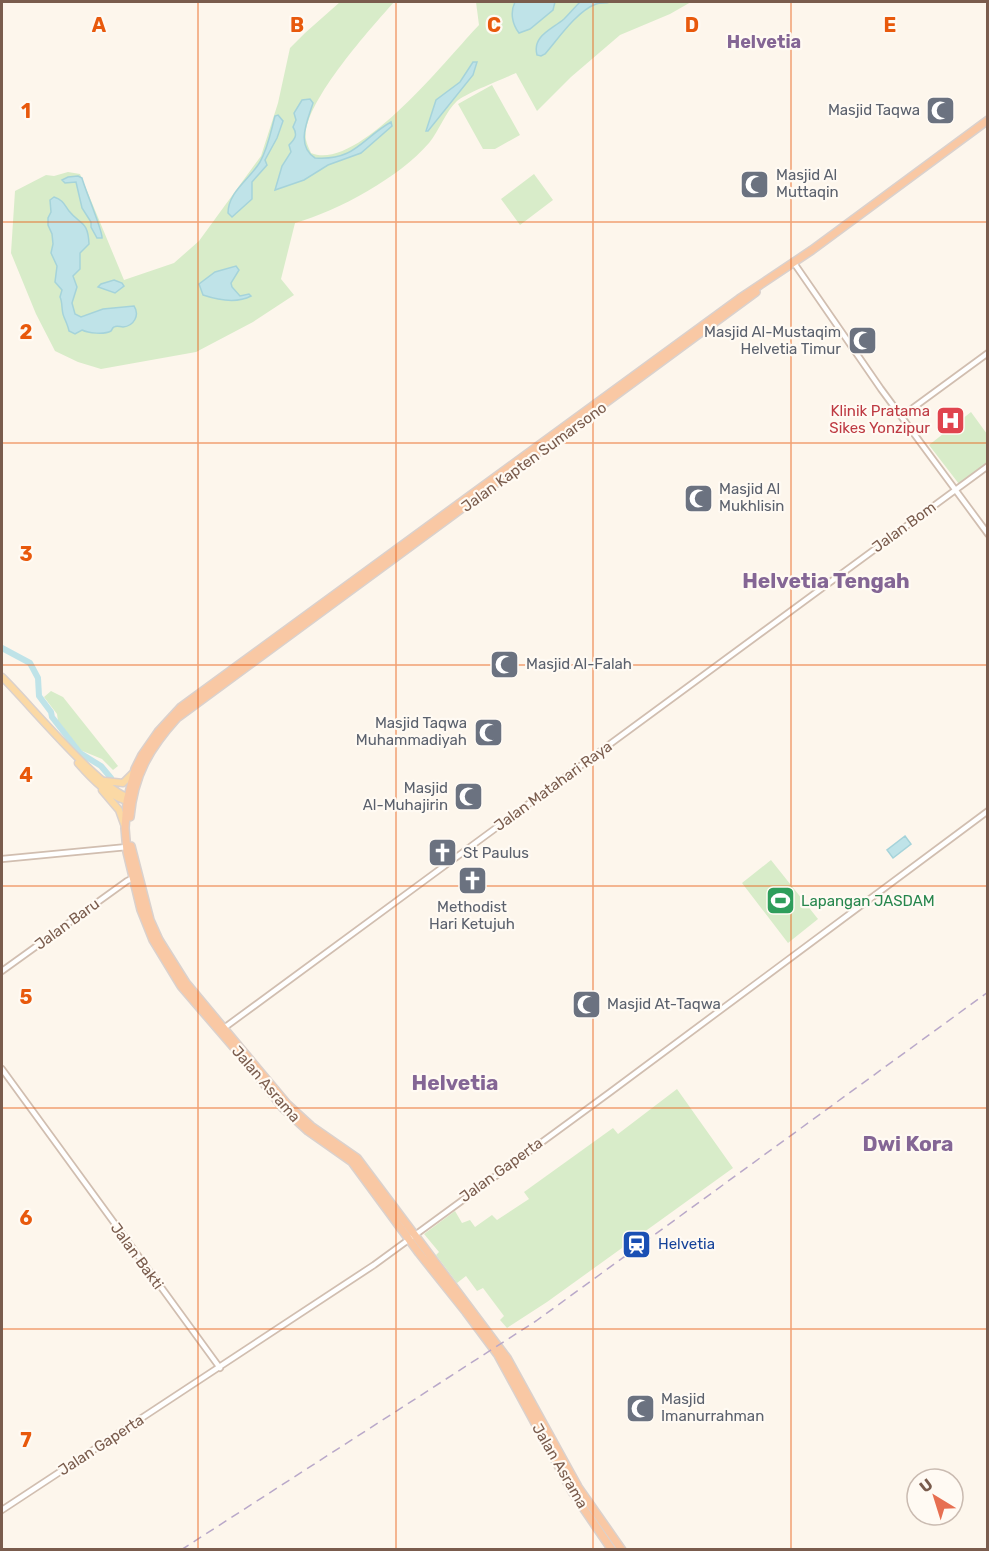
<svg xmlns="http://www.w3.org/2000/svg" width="989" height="1551" viewBox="0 0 989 1551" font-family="Rubik,sans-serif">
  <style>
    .green { fill: #d8ecc9 }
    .water { fill: #bfe3e8; stroke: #a5d3da; stroke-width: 1.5 }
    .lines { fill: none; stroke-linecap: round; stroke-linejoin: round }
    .river { stroke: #bfe3e8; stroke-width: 6 }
    .tertiary-casing { stroke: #d1beb0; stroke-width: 8 }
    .primary-casing { stroke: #dad1cd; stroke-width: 9 }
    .trunk-casing { stroke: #dad1cd; stroke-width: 10 }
    .tertiary { stroke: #fff; stroke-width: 4.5 }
    .primary { stroke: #fbd9a5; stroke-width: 6 }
    .trunk { stroke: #f9c8a4; stroke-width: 7 }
    .rail { stroke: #b9a8c9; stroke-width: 1.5; stroke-dasharray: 9 6; stroke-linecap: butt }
    .grid { fill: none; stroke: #e8590c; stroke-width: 1.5; stroke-opacity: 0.55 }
    .labels { text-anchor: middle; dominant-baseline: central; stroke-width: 4.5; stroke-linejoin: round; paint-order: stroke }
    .worship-label { font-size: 15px; fill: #5b616d; stroke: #fffaf3; text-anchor: start }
    .health-label { font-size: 15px; fill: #be3a42; stroke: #fffaf3; text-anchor: end }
    .street-label { font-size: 15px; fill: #7a5c4d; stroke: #fffaf3 }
    .leisure-label { font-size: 15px; fill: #27864d; stroke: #fffaf3; text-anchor: start }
    .transit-label { font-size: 15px; fill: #164399; stroke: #fffaf3; text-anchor: start }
    .quarter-label { font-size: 18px; font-weight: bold; fill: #846695; stroke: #fffaf3 }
    .district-label { font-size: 21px; font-weight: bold; fill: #846695; stroke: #fffaf3 }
    .grid-label { font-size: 20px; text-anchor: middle; font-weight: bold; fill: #e8590c; stroke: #fffaf3; stroke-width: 4.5; stroke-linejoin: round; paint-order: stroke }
  </style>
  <rect width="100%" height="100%" fill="#fdf6ec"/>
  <path class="green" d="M340,2H394C372,27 300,106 306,140C307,144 309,149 311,153C358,173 448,57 479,25L476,2H691L670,14L620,35L571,77L537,111L516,73C503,79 466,93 457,101C446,111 439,131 429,143C400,177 338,211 295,223L281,279L294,295L253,322L196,352L101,369L78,362L55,351L36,314L11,253L15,191L46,175L54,176L68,172L80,174L124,280L174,263L199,241L261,156L278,103L290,48L305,33Z
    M492,85L520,135L495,149H483L458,104Z
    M534,174L553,200L520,225L501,199Z
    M971,412L987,434V463L959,484L929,445Z
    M51,691L63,697L118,766L113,770L102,759L80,750L58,721L57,714L44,697Z
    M771,860L818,919L788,943L742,883Z
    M677,1089L733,1168L547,1302L507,1328L500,1320L504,1316L483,1288L477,1291L466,1276L457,1283L436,1255L439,1252L424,1234L455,1211L462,1223L470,1220L475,1227L492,1215L497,1220L529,1199L524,1192L613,1128L618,1134Z"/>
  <path class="water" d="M515,2H555L553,10L530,29L519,33C512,24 510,12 515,2Z
    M580,2H610C605,4 601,2 596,4C577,11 558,39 545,54L541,56L537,55C532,36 551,30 564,19C569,14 575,7 580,2Z
    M473,62H477L473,75L428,131H426L436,100L460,82Z
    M310,99L313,103C308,120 295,145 315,158C355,161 361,139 391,122L392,126L361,153L328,165L304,180L275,190L282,166L291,152L289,145C295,139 298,135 293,127L296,120L294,113L302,100Z
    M278,115L283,121L277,138L265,160L267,165L252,182V199L232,217L228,213C228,192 250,179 260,162C268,148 271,131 275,116Z
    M78,176L82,178C85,190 103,231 102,238H97L91,227V222L82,208L76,182L65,183L62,180L68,177Z
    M54,197C63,200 64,204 69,211C80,225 88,220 89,244L80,253V269L73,276L77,287L72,303L75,314L81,317L103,309L134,306C140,315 134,326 123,327C120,327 117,325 114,327C112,328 112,330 111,331C104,335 88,333 82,330L75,334L69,331C68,326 66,322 64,317C61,311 63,303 60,297L62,290L55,282L57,266L51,253L53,244L52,234L48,225V218L51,212L50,200Z
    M236,266L239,270L231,283L232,287L240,296L249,294L251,296C236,304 218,300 203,295L199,284L215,272Z
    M114,280L122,283L124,286L115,293L98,287L101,284Z
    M905,836L911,844L893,858L887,850Z"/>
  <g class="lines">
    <path class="river" d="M2,648L30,663L38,678L39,696L51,712L52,717L80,753L101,766L111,778"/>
    <defs>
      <path id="tertiary" d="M794,263L881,389L988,534
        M902,416L988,353
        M2,859L127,847
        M2,971L127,881L133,878
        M224,1028L988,466
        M2,1069L220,1368
        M2,1510L374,1265L609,1093L988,811"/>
      <path id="primary" d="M2,677C28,702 102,793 131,798
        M78,763C92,779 110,798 131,802
        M105,781L123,783L132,774
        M102,790L119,810L124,824"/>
      <path id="trunk" d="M130,817C134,775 149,749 177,718L756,292
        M131,846L150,920L159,940L186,983L287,1104L311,1126L357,1158L507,1358L578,1487L622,1550
        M612,1550L573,1493L498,1355L466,1312L419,1253L352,1162L308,1131L282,1107L255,1072L181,986L153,940L141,910L127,852L125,828L127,801L135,769L142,755L158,732L181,707L739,299L812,250L988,120"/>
    </defs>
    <use href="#tertiary" class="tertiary-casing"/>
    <use href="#primary" class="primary-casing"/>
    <use href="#trunk" class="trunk-casing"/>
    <use href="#tertiary" class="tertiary"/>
    <use href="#primary" class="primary"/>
    <use href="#trunk" class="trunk"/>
    <path class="rail" d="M181,1550L536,1321L988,992"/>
  </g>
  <path class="grid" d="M198,2V1550M396,2V1550M593,2V1550M791,2V1550M2,222H988M2,443H988M2,665H988M2,886H988M2,1108H988M2,1329H988"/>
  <defs>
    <symbol id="mosque-square" viewBox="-11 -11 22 22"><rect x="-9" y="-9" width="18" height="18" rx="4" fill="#6b7280" stroke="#fffaf3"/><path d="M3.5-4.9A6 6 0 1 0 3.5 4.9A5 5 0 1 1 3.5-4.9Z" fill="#fff"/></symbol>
    <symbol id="hospital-square" viewBox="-11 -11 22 22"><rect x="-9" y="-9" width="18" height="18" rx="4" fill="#e0444e" stroke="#fffaf3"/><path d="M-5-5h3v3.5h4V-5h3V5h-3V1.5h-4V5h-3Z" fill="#fff"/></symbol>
    <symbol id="church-square" viewBox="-11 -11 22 22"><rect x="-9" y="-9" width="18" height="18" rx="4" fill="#6b7280" stroke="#fffaf3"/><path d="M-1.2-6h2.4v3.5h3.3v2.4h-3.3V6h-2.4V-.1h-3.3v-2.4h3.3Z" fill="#fff"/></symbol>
    <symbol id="stadium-square" viewBox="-11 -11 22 22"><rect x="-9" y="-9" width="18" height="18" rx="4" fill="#2e9e5b" stroke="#fffaf3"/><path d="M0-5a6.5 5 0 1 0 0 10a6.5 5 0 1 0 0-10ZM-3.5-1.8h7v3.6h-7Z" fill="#fff"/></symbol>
    <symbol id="station-square" viewBox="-11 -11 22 22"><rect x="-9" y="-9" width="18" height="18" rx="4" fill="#1a4fb4" stroke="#fffaf3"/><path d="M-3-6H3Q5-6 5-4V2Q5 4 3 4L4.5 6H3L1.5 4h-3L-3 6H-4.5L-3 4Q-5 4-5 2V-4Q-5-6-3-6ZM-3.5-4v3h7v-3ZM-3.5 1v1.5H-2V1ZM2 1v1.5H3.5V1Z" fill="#fff"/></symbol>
  </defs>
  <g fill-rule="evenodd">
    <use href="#mosque-square" x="924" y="94" width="33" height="33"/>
    <use href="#mosque-square" x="738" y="168" width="33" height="33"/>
    <use href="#mosque-square" x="846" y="324" width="33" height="33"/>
    <use href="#hospital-square" x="934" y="404" width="33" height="33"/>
    <use href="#mosque-square" x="682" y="482" width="33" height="33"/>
    <use href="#mosque-square" x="488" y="648" width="33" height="33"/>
    <use href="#mosque-square" x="472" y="716" width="33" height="33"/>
    <use href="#mosque-square" x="452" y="780" width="33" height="33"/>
    <use href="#church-square" x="426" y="836" width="33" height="33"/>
    <use href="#church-square" x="456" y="864" width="33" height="33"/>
    <use href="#stadium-square" x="764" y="884" width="33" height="33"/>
    <use href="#mosque-square" x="570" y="988" width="33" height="33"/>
    <use href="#station-square" x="620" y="1228" width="33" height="33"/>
    <use href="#mosque-square" x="624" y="1392" width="33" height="33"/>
  </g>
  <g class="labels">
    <g class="worship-label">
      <text x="920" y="110" text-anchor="end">Masjid Taqwa</text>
      <text x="776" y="175">Masjid Al<tspan x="776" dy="17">Muttaqin</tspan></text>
      <text x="841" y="332" text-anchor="end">Masjid Al-Mustaqim<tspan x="841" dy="17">Helvetia Timur</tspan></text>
      <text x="719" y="489">Masjid Al<tspan x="719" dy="17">Mukhlisin</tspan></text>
      <text x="526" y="664">Masjid Al-Falah</text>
      <text x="467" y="723" text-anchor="end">Masjid Taqwa<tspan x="467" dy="17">Muhammadiyah</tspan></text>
      <text x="448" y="788" text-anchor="end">Masjid<tspan x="448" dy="17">Al-Muhajirin</tspan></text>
      <text x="463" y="853">St Paulus</text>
      <text x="472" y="907" text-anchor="middle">Methodist<tspan x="472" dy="17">Hari Ketujuh</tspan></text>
      <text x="607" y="1004">Masjid At-Taqwa</text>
      <text x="661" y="1399">Masjid<tspan x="661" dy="17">Imanurrahman</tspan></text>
    </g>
    <g class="health-label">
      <text x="930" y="411">Klinik Pratama<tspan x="930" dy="17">Sikes Yonzipur</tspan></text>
    </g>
    <g class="street-label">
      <text transform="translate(534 457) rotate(-36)">Jalan Kapten Sumarsono</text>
      <text transform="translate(904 527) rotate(-36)">Jalan Bom</text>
      <text transform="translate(553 786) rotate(-36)">Jalan Matahari Raya</text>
      <text transform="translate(67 924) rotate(-36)">Jalan Baru</text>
      <text transform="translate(266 1084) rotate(49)">Jalan Asrama</text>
      <text transform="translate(501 1170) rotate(-36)">Jalan Gaperta</text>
      <text transform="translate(137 1256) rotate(54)">Jalan Bakti</text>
      <text transform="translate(101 1445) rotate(-33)">Jalan Gaperta</text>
      <text transform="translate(560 1466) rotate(60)">Jalan Asrama</text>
    </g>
    <g class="leisure-label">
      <text x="801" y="901">Lapangan JASDAM</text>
    </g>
    <g class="transit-label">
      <text x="658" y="1244">Helvetia</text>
    </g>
    <g class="quarter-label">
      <text x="764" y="42">Helvetia</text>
    </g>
    <g class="district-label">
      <text x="826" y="580">Helvetia Tengah</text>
      <text x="455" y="1082">Helvetia</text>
      <text x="908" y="1143">Dwi Kora</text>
    </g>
  </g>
  <g class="grid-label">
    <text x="99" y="32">A</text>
    <text x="297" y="32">B</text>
    <text x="494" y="32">C</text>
    <text x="692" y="32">D</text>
    <text x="890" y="32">E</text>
    <text x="26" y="118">1</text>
    <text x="26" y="339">2</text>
    <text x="26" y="561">3</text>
    <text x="26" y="782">4</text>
    <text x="26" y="1004">5</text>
    <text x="26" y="1225">6</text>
    <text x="26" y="1447">7</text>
  </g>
  <rect width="989" height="1551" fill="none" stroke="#7a5c4d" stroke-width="6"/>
  <g transform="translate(935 1497) rotate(322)"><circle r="28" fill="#fffaf3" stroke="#cabbb1" stroke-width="1.5"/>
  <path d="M0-4.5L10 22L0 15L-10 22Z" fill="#e76f51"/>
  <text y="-9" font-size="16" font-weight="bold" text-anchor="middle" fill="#7a5c4d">U</text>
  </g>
</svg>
